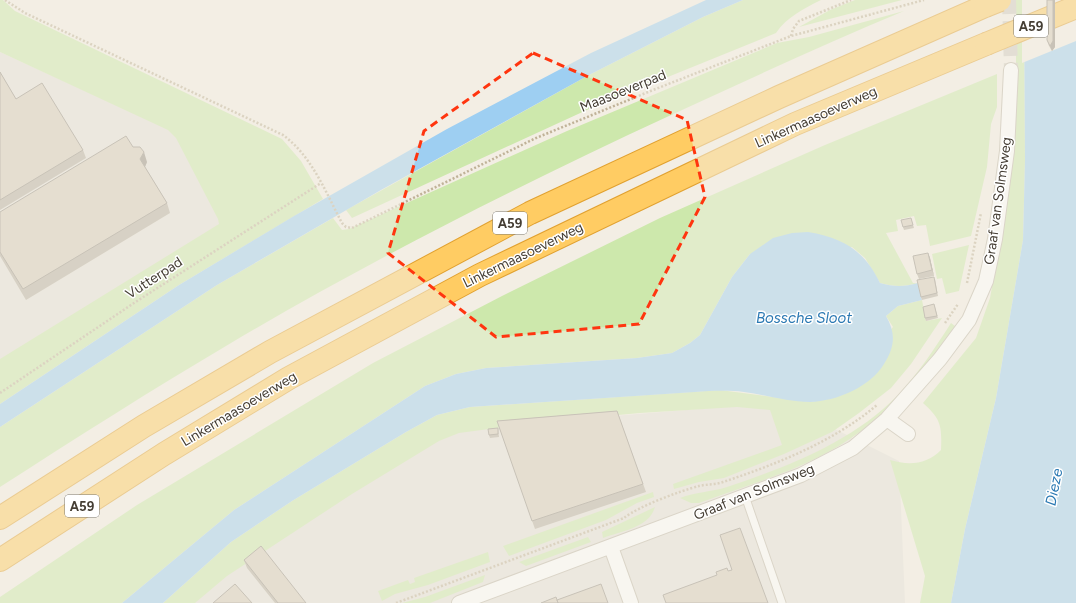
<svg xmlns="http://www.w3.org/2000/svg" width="1076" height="603" viewBox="0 0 1076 603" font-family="Figtree,sans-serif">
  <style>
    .industrial { fill: #e5e0d9 }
    .green { fill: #cde8ac }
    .water { fill: #9ecff2 }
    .pier { fill: #f3eee4 }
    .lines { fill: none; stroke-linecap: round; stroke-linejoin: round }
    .street-tunnel { stroke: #d0cbc1; stroke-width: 14; stroke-dasharray: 14 7; stroke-linecap: butt }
    .lane-casing { stroke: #beb6a7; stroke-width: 9 }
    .street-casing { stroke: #beb6a7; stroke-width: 16 }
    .highway-casing { stroke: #e1a130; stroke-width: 24 }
    .path { stroke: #c0b298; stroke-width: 2.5; stroke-dasharray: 2 2; stroke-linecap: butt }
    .lane { stroke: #fff; stroke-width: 7 }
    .street { stroke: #fff; stroke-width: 14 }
    .highway { stroke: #ffcc63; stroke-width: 22 }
    .highway-bridge-casing { stroke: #e1a130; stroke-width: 24; stroke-linecap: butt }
    .highway-bridge { stroke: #ffcc63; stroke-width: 22 }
    .wall { fill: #b7ae9f }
    .shaded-wall { fill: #958d82 }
    .building { fill: #d5cab9; stroke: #958d82 }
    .marked { fill: none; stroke: #ff350f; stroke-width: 3; stroke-dasharray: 8 5; stroke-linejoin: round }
    .labels { text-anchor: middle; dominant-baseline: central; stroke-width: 3; stroke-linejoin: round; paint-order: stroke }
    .shield { fill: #fff; stroke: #7d7871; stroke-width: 1 }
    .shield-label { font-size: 13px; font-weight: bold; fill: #453e34 }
    .street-label { font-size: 14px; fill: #453e34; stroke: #fff }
    .water-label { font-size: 15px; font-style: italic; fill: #2b79b3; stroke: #fff }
  </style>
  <rect width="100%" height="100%" fill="#f3eee4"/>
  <path class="industrial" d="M0,52L190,139L225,225L0,367Z
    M781,402L899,461L905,603H180L444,430Z"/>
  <path class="green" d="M0,0H3L15,11L282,139L301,161L323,199L179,285L0,404V359L219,224L218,219L176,138L168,130L0,52Z
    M743,0H821C803,9 787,17 776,33L589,109L352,218L346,210L589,75L703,17Z
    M855,0H902L799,27L830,10Z
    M1016,0H1024L1025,160L1023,240L996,398L965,529L951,603H920L925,576L890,460C910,466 927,464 941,450C942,426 941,419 923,403L976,338L990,298L1003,226L1016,67Z
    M904,11C825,44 747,80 669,116C520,185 373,259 231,343C153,389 76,438 0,487V427L217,285L333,218L342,230L349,229L567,131L777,43L809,37Z
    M997,74V107L991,124L987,167L971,236L930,246L926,225L917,226L914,216L896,220L898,231L886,233L913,283H918C904,287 894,287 880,283L865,258L852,247L750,254L732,277L700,335L690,343L672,353L637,358L486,368L456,374L425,386L234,510L122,603H0V597L137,505L373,363L502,296L660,218L825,145Z
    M969,245L959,291L946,294L942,278L937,279L932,254Z
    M922,300L926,321L942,318L911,364L891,388L859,413L832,432L784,454L724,478L699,482L674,489L673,484L782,445L770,410L737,407L640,413L543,422L459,433L439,441L352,494L227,576L195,603H163L231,542L292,501L406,432L437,415L470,407L720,390L811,402L832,398L893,327L886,316L898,306Z
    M951,323L955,326C921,380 877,428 819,457C781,476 739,488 699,503H691L680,498C695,492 711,492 727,487C787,467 852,442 897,396C918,374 935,348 951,323Z
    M653,492L654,497L637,503L606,520L509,556L503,546Z
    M655,507C649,528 621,531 603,538L602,532Z
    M588,537L591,542L526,566L519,562Z
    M488,552L490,562L428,585L395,594L382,601L378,591L408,580L410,584L415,582L414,578Z
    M485,575L483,582L430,603H402L425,597Z"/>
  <path class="water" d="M706,0H743L703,17L589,75L381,190L217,285L0,427V404L179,285L294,216L447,129L591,53Z
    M1024,0H1076V603H951L965,529L996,398L1023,240L1025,160Z
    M808,232C843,238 864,250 880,283C894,287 904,287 918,283L922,300L898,306L886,316C896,333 895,347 884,364C870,387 837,401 810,402C788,402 766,395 744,392C727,390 711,391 695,392L470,407L437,415L406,432L292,501L231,542L163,603H122L234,510L425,386L456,374L486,368L637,358L672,353L690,343L700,335L732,277L750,254L773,238L792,233Z"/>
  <path class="pier" d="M1022,0H1076V41L1022,63Z"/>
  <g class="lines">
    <path class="street-tunnel" d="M1009,0L1011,70"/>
    <defs>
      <path id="lane" d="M745,496L782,603"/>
      <path id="street" d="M887,419L908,434
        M611,547L631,603
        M459,603L801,475L853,448L887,419L940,359L969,320L986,281L995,239L1007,151L1011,70"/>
      <path id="highway" d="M0,518L144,426L270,352L530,213L779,97L985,6
        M0,560L164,454L289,378L480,275L795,124L986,44"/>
    </defs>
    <use href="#lane" class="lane-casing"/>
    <use href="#street" class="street-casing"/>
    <use href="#highway" class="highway-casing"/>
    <path class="path" d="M5,0L25,13L283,135C312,156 326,193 342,223L346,227L352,228L536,138L653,90L791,36L924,0
      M791,36L793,29L799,21L851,0
      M967,283L981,213
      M945,323L958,304
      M0,393L134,303L321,183
      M396,603L624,518C639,506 680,491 699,486C707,484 715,485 723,482C777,464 833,442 877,405"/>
    <use href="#lane" class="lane"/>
    <use href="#street" class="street"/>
    <use href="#highway" class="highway"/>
    <defs>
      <path id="highway-bridge" d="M985,6L1000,0
        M986,44L1076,7"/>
    </defs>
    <use href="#highway-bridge" class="highway-bridge-casing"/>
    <use href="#highway-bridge" class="highway-bridge"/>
  </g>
  <path class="wall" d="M1047,0H1055V47L1052,51L1049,46L1047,40Z
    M0,72L16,99L83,150L86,158L0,210Z
    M147,162L145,167L167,203L170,213L26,300L0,256V212Z
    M911,218L914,228L904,230L903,227Z
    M928,253L930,258L934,276L919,279L917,274Z
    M935,279L938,296L922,300L921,297Z
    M935,307L938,318L926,321L925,318Z
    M617,411L646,492L535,529L497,421Z
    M498,428L499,437L490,438L489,435Z
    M244,560L306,603H275L247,568Z"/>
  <path class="shaded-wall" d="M1053,0H1055V47L1052,51L1050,46Z
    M144,152L147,162L144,169L140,159Z
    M928,253L930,258L934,276L932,270Z"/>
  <path class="building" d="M1047,0H1053V41L1050,46L1047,40Z
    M0,72L16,99L42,83L83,150L0,200Z
    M126,136L133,147H140L144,152L140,159L167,203L23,289L0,252V212Z
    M911,218L913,225L903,227L901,220Z
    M928,253L932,270L917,274L913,256Z
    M934,277L937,293L921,297L917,280Z
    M934,304L937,316L925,318L923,307Z
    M617,411L643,484L532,521L497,421Z
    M498,428V434L489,435L488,429Z
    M740,528L768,603H666L663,595L717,575L716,572L727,568L728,571L732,570L720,535Z
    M261,546L306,603H278L244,560Z
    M235,584L252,603H213Z
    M601,584L608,603H558L557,600Z
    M556,597L558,603H541Z"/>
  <path d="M0 0H1076V603H0ZM533,53L687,120L705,197L639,324L496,337L388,253L424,131Z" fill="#f3eee4" fill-opacity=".55" fill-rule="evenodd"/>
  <path class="marked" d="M533,53L687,120L705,197L639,324L496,337L388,253L424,131Z"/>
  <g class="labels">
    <g class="shield">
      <rect x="1014" y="15" width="34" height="22" rx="3"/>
      <rect x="493" y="212" width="34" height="22" rx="3"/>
      <rect x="65" y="495" width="34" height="22" rx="3"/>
    </g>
    <g class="shield-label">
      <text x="1031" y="26">A59</text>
      <text x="510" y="223">A59</text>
      <text x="82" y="506">A59</text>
    </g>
    <g class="street-label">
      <text transform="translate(623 91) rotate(-22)">Maasoeverpad</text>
      <text transform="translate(816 117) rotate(-24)">Linkermaasoeverweg</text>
      <text transform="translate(998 201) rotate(-82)">Graaf van Solmsweg</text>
      <text transform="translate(523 255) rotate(-26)">Linkermaasoeverweg</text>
      <text transform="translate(154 278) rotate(-33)">Vutterpad</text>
      <text transform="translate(239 409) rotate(-31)">Linkermaasoeverweg</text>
      <text transform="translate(754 492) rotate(-22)">Graaf van Solmsweg</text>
    </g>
    <g class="water-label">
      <text x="804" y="318">Bossche Sloot</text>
      <text transform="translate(1054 487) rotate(-79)">Dieze</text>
    </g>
  </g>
</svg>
